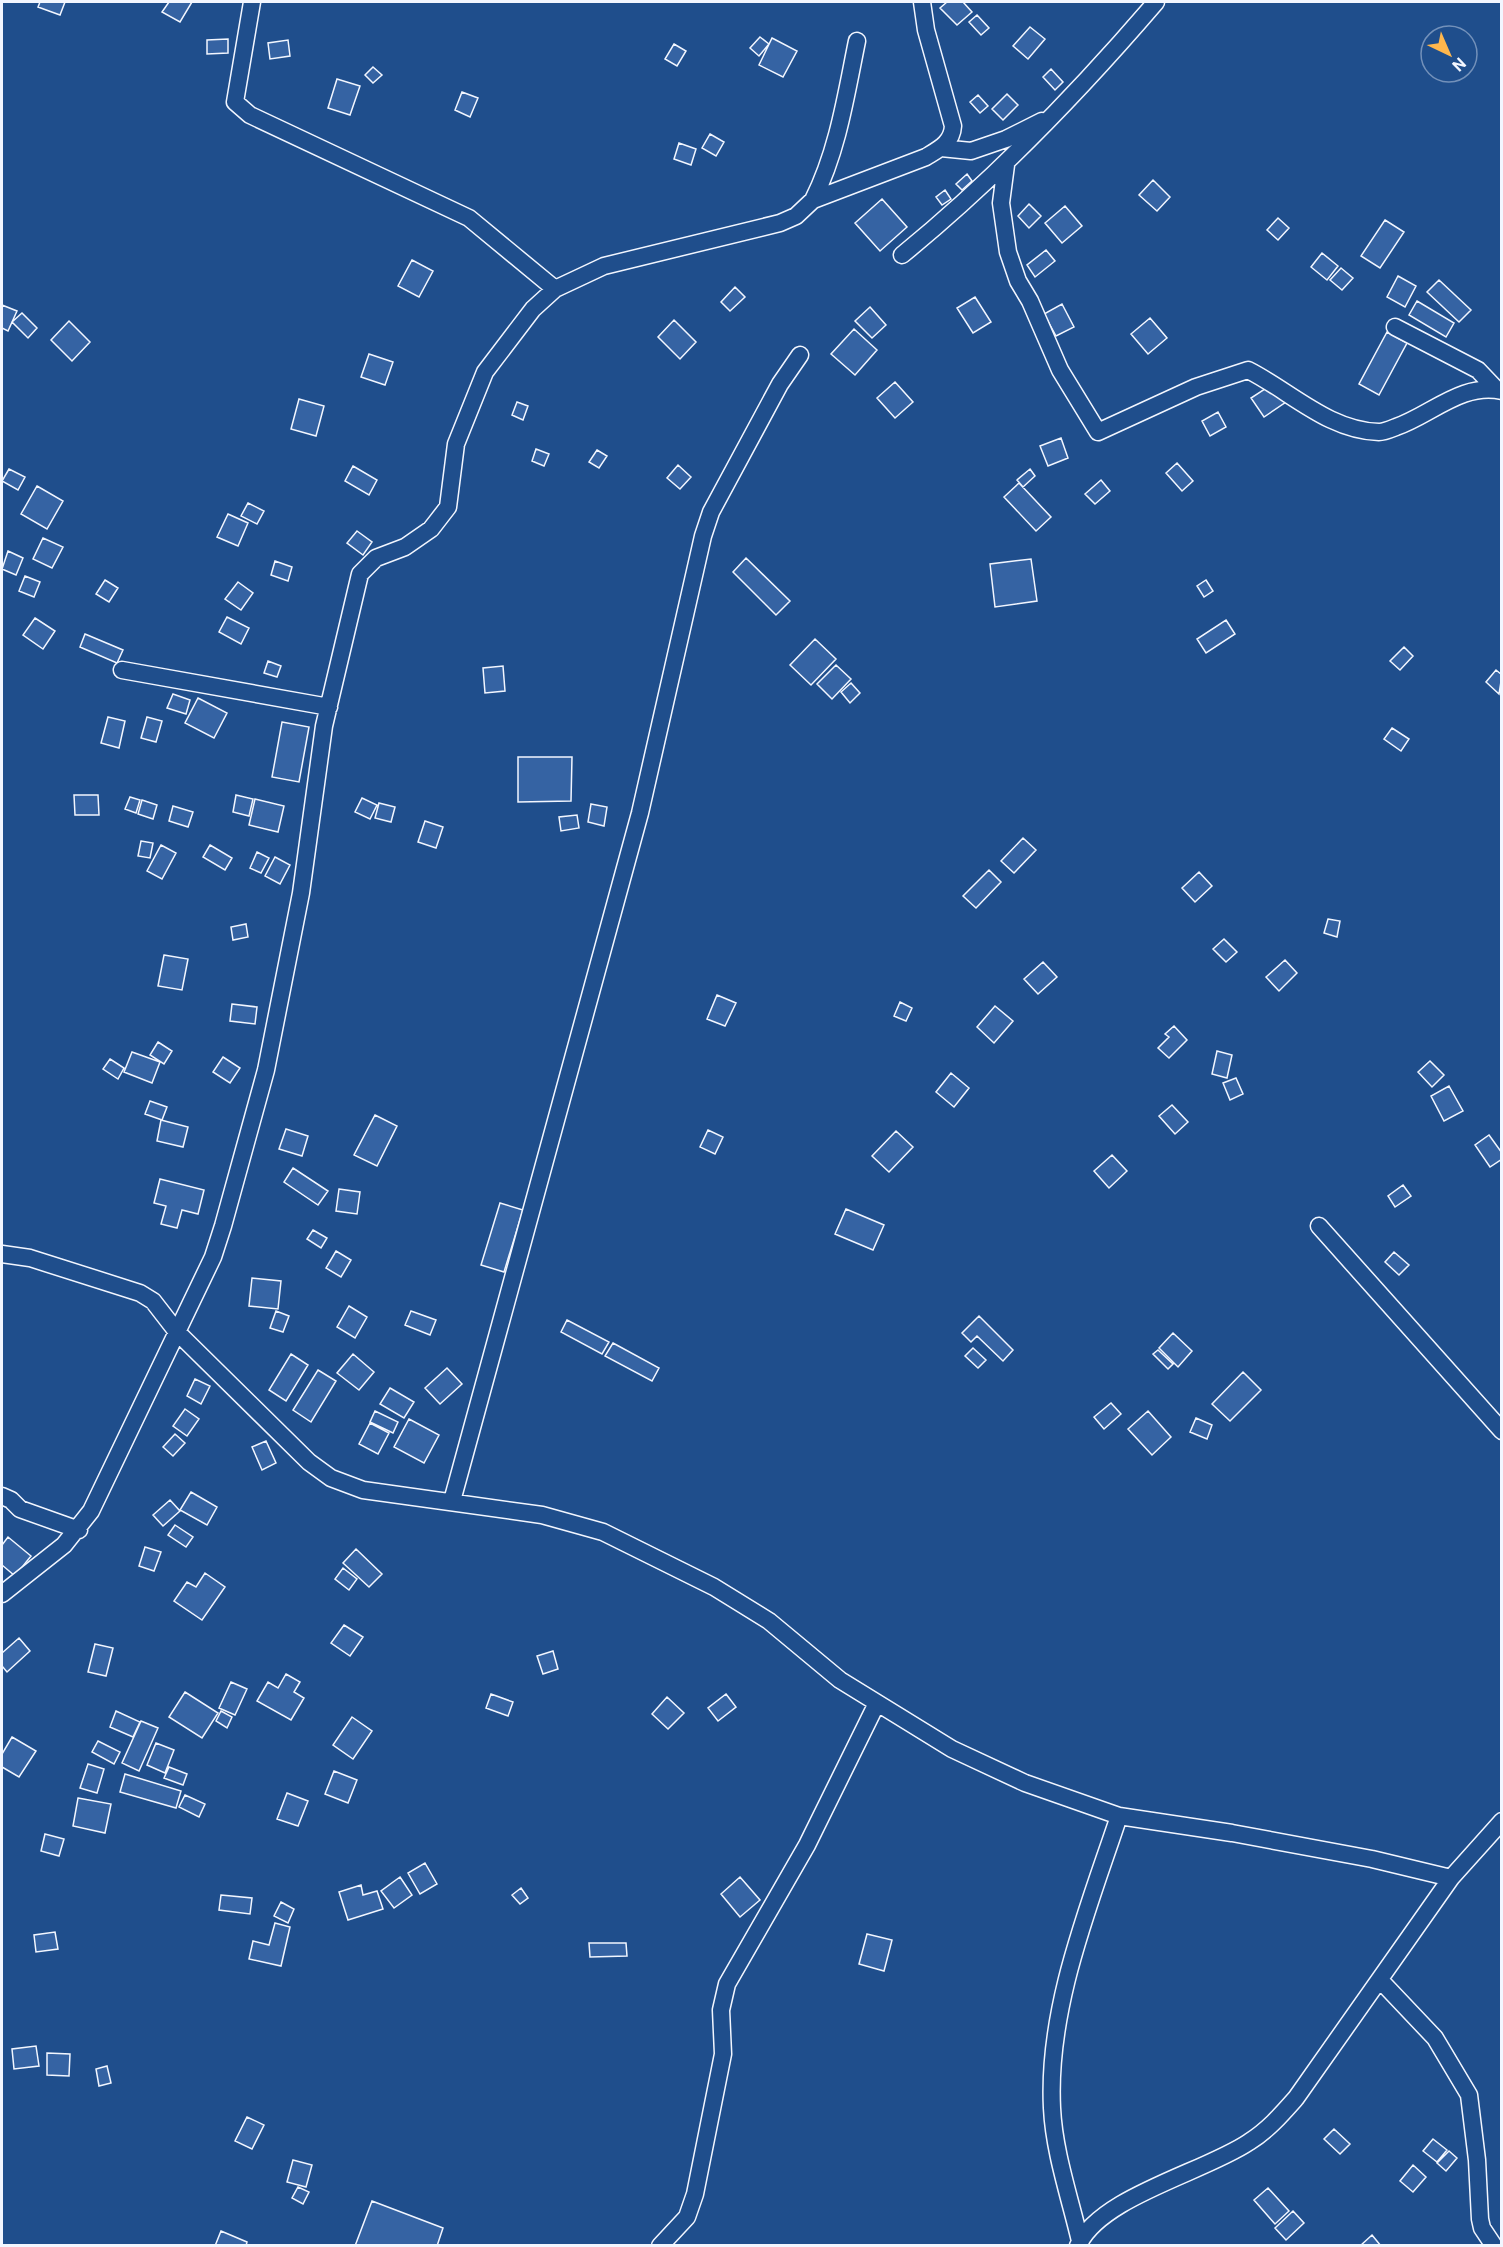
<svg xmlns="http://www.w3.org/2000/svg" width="1503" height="2247" viewBox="0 0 1503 2247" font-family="Roboto,sans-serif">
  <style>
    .building { fill: #3563a3; stroke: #f2f6ff; stroke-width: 1.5 }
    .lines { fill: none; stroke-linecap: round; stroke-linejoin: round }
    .minor-casing { stroke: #f2f6ff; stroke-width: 19 }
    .minor { stroke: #1f4e8c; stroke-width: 16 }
  </style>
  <rect width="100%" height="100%" fill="#1f4e8c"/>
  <path class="building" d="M40,2H65L60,15L38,7Z
    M169,2H192L180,22L162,12Z
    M947,2H963L972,12L957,25L940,8Z
    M977,15L989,28L981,35L969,22Z
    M1030,27L1045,39L1028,59L1013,46Z
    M760,37L769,44L759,56L750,48Z
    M772,38L797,51L783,77L759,65Z
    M228,39V53L207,54V40Z
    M288,40L290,56L270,59L268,43Z
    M674,44L686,51L677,66L665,59Z
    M373,67L382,75L373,83L365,75Z
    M1051,69L1063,82L1055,90L1043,77Z
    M337,79L360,86L350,115L328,108Z
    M462,92L478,98L470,117L455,110Z
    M1007,94L1018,105L1003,120L992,109Z
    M978,95L988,106L980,113L970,102Z
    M710,134L724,142L716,156L702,148Z
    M679,143L696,149L691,165L674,159Z
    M967,174L972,181L962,190L956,184Z
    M1153,180L1170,197L1157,211L1139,195Z
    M945,190L951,199L942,205L936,197Z
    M882,199L907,227L880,251L855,223Z
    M1029,204L1041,216L1029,228L1018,216Z
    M1065,206L1082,226L1062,243L1045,223Z
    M1278,218L1289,228L1278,240L1267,230Z
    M1385,220L1404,232L1380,268L1361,256Z
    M1046,250L1055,261L1035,277L1027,265Z
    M1322,253L1338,266L1327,280L1311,267Z
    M412,260L433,271L419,297L398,286Z
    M1341,268L1353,278L1342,290L1330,280Z
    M1398,276L1416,286L1405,307L1387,297Z
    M1439,280L1471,310L1459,322L1427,292Z
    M735,287L745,297L730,311L721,302Z
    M975,297L991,322L973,333L957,308Z
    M1417,301L1454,323L1446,337L1409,315Z
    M1062,304L1074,327L1056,336L1044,314Z
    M2,305L17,311L8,331L2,328Z
    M870,307L886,325L872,338L855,321Z
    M22,313L37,328L28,338L12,322Z
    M1150,318L1167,338L1148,354L1131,334Z
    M674,320L696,342L680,359L658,337Z
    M69,321L90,342L72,361L51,340Z
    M854,329L877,350L855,375L831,354Z
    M1387,332L1407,343L1379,395L1359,384Z
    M369,354L393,362L385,385L361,377Z
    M895,382L913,402L895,418L877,398Z
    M1274,383L1286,402L1264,417L1251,398Z
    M299,399L324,406L316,436L291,429Z
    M517,402L528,406L523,420L512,415Z
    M1218,412L1226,427L1210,436L1202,421Z
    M1061,438L1068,458L1048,466L1040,446Z
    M536,449L549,454L544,466L532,461Z
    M597,450L607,456L599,468L589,462Z
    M1177,463L1193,481L1182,491L1166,473Z
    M678,465L691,477L680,489L667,478Z
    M353,466L377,480L369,495L345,481Z
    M9,469L25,477L18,490L2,481Z
    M1030,469L1035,476L1023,487L1017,480Z
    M1101,480L1110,491L1095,504L1085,494Z
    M1019,483L1051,517L1036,531L1004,497Z
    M37,486L63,501L47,529L21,514Z
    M248,503L264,511L257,524L241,516Z
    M228,514L248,523L238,546L217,537Z
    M357,531L372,542L363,555L347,543Z
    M43,538L63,547L52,568L33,559Z
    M8,551L23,558L16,575L2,569Z
    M746,558L790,601L776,615L733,572Z
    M1031,559L1037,601L995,607L990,564Z
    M275,561L292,567L288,581L271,575Z
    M25,576L40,582L34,597L19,591Z
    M105,580L118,588L109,602L96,594Z
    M1206,580L1213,591L1204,597L1197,586Z
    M238,582L253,593L241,610L225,599Z
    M227,617L249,628L241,644L219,632Z
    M35,618L55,631L43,649L23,635Z
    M1226,620L1235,634L1206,653L1197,639Z
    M85,634L123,650L117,663L80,647Z
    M815,639L836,659L811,685L790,665Z
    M1404,647L1413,656L1400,670L1390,661Z
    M268,661L281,666L277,677L264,673Z
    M836,665L851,679L832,699L817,684Z
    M503,666L505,691L485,693L483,668Z
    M1496,670L1502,675L1499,694L1486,682Z
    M851,683L860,693L850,703L841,692Z
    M173,694L190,700L186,714L167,708Z
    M198,698L227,713L214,738L185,723Z
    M108,717L125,721L119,748L101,743Z
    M147,717L162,721L156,742L141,738Z
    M282,722L309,727L299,782L272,777Z
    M1392,728L1409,739L1401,751L1384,739Z
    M518,757H572L571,801L518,802Z
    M74,795H98L99,815H75Z
    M236,795L253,799L249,816L233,812Z
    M130,797L140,800L136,813L125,809Z
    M362,798L377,805L370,819L355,812Z
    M255,799L284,806L278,832L249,825Z
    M142,800L157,805L153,819L138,814Z
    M379,803L395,807L391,822L375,818Z
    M591,804L607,807L604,826L588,822Z
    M173,806L193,812L188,827L169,821Z
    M577,815L579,828L561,831L559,817Z
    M425,821L443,827L436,848L418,842Z
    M1023,838L1036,850L1014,873L1001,861Z
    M141,841L153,843L150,858L138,856Z
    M161,845L176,853L162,879L147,871Z
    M210,845L232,858L225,870L203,857Z
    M257,852L269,858L261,873L250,868Z
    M275,857L290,865L280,884L265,876Z
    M989,870L1001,882L976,908L963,896Z
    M1199,872L1212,886L1195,902L1182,888Z
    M1328,919L1340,921L1337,937L1324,933Z
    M246,924L248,937L233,940L231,927Z
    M1224,939L1237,952L1226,962L1213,949Z
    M164,955L188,959L182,990L158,986Z
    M1285,960L1297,973L1279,991L1266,977Z
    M1043,962L1057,977L1038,994L1024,979Z
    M717,995L736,1003L725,1026L707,1019Z
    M900,1002L912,1008L906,1021L894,1016Z
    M232,1004L257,1007L255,1024L230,1021Z
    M995,1006L1013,1021L994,1043L977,1027Z
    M1174,1026L1187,1040L1169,1058L1158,1048L1169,1037L1165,1034Z
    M158,1042L172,1051L164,1064L150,1055Z
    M1217,1051L1232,1055L1227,1078L1212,1074Z
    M132,1052L160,1062L152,1083L124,1072Z
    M223,1057L240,1068L230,1083L213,1072Z
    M110,1059L124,1068L118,1079L103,1069Z
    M1430,1061L1444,1075L1432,1087L1418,1072Z
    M951,1073L969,1088L954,1107L936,1092Z
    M1236,1078L1243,1094L1230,1100L1223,1083Z
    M1449,1086L1463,1111L1444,1121L1431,1096Z
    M150,1101L167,1107L162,1120L145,1114Z
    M1172,1105L1188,1122L1175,1134L1159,1116Z
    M375,1115L397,1126L377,1166L354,1155Z
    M161,1120L188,1127L183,1147L157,1141Z
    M286,1129L308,1136L302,1156L279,1149Z
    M708,1130L723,1137L715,1154L700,1147Z
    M896,1131L913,1147L889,1172L872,1156Z
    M1489,1135L1502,1153V1159L1490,1167L1475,1145Z
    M1112,1155L1127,1171L1109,1188L1094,1171Z
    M293,1168L328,1191L318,1205L284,1182Z
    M160,1179L204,1190L198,1214L182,1210L177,1228L161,1224L166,1206L154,1203Z
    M1403,1185L1411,1196L1395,1207L1388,1196Z
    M339,1189L360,1192L357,1214L336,1211Z
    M500,1203L523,1210L504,1272L481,1265Z
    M846,1209L884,1225L873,1250L835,1234Z
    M313,1230L327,1238L321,1248L307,1239Z
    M336,1251L351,1260L341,1277L326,1268Z
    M1394,1252L1409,1265L1399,1275L1385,1262Z
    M252,1278L281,1281L278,1309L249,1306Z
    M349,1306L367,1317L355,1338L337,1327Z
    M276,1311L289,1316L283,1332L270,1328Z
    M411,1311L436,1320L430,1335L405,1325Z
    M979,1316L1013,1350L1003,1361L977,1336L971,1342L962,1333Z
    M567,1320L609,1342L602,1354L561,1332Z
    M1173,1333L1192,1351L1178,1367L1159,1348Z
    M613,1343L659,1368L652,1381L605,1356Z
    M973,1348L986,1360L978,1368L965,1356Z
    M1158,1350L1173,1364L1168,1369L1153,1354Z
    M291,1354L308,1365L286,1401L269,1390Z
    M353,1354L374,1372L359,1390L337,1373Z
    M447,1368L462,1384L440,1404L425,1388Z
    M318,1370L336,1381L311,1422L293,1410Z
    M1243,1372L1261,1390L1230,1421L1212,1404Z
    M195,1379L210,1386L201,1404L187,1396Z
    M390,1388L414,1402L404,1418L380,1404Z
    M1111,1403L1121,1414L1104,1429L1094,1417Z
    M185,1409L199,1419L187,1436L173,1426Z
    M375,1411L398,1422L393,1433L370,1422Z
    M1148,1411L1171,1437L1152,1455L1128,1429Z
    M1196,1418L1212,1425L1207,1439L1190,1432Z
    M409,1419L439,1435L424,1463L394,1447Z
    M370,1423L389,1433L378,1454L359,1444Z
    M175,1434L185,1443L173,1456L163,1447Z
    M266,1441L276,1463L262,1470L252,1447Z
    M191,1492L217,1507L207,1525L180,1510Z
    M170,1500L180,1511L163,1526L153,1515Z
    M175,1525L193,1537L186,1547L168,1535Z
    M8,1537L31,1556L15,1576L2,1565V1545Z
    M145,1547L161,1552L154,1571L139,1566Z
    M356,1549L382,1574L369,1587L343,1563Z
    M343,1568L357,1579L349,1590L335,1579Z
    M205,1573L225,1587L202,1620L174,1601L187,1582L196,1587Z
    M344,1625L363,1637L350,1656L331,1643Z
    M19,1638L30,1651L7,1672L2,1666V1653Z
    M95,1644L113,1648L106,1676L88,1672Z
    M553,1651L558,1669L543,1674L537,1656Z
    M286,1674L300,1682L294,1692L304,1698L291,1720L257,1701L268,1682L278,1688Z
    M231,1682L247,1689L235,1715L219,1708Z
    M185,1692L218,1713L202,1738L169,1717Z
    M491,1694L513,1702L508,1716L486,1708Z
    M726,1694L736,1707L718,1721L708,1708Z
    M667,1697L684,1713L668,1729L652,1714Z
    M116,1711L140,1722L133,1737L110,1727Z
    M221,1711L232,1717L227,1728L216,1721Z
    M352,1717L372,1731L353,1759L333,1745Z
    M141,1721L158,1728L139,1771L122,1763Z
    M12,1737L36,1751L19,1777L2,1767V1754Z
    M98,1741L120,1752L114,1764L92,1752Z
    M156,1743L174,1750L165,1773L147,1765Z
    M88,1764L104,1769L97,1793L80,1788Z
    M169,1767L187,1774L183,1785L164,1778Z
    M334,1771L357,1780L348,1803L325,1794Z
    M125,1774L181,1791L176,1808L120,1792Z
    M287,1793L308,1801L298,1826L277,1819Z
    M185,1795L205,1804L199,1817L179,1807Z
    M78,1798L111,1804L105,1833L73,1826Z
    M45,1834L64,1839L59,1856L41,1851Z
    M425,1863L437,1884L420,1894L408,1873Z
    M400,1877L412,1895L394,1908L381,1891Z
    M740,1877L760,1900L740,1917L721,1894Z
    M361,1885L363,1895L377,1891L383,1909L348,1920L339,1892Z
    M521,1888L528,1898L520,1904L512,1895Z
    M221,1895L252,1898L250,1914L219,1910Z
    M281,1902L294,1909L288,1923L274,1916Z
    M275,1923L290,1927L281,1966L249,1959L253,1941L269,1945Z
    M55,1932L58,1949L36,1952L34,1935Z
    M867,1934L892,1940L884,1971L859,1964Z
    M589,1943H626L627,1956L590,1957Z
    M36,2046L39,2066L14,2069L12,2049Z
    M47,2053L70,2054L69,2076L47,2075Z
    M107,2066L111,2083L99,2086L96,2069Z
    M247,2117L264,2125L252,2149L235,2141Z
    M1334,2129L1350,2144L1340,2154L1324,2139Z
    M1433,2139L1447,2150L1437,2162L1423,2151Z
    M1449,2151L1457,2158L1446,2171L1437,2163Z
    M293,2160L312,2165L306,2187L287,2182Z
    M1413,2165L1426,2177L1413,2192L1400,2181Z
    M298,2187L309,2192L303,2204L292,2198Z
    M1268,2188L1289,2211L1275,2224L1254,2200Z
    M372,2201L443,2228L437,2246H355Z
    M1293,2211L1304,2223L1286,2240L1275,2228Z
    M221,2231L247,2242L246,2246H215Z
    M1372,2235L1381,2246H1360Z"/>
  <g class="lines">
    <defs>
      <path id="minor" d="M252,2L235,102L250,115L469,218L555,289
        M941,148L971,151L1006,139L1042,121
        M1006,165L1001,203L1008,252L1018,281L1030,301L1060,370L1098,432L1196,387L1248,370C1290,391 1329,431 1379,432C1384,432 1391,429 1396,427C1431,415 1462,382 1502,391
        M813,200C838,150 846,95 857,41
        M902,255C995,179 1078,93 1156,2
        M1395,327L1478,370L1497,390
        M122,670L329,707
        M1319,1226L1502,1431
        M2,1254L30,1258L140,1293L153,1301L177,1332L309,1462L331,1478L363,1490L542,1515L603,1532L714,1587L769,1621L840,1680L952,1749L1025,1783L1119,1816L1232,1833L1372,1859L1451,1878
        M2,1496L11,1500L20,1509L79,1530
        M452,1501L640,813L703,536L711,512L780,384L800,355
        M2,1594L64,1545L91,1511L213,1257L223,1226L266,1070L301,893L324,726L360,574L376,558L405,547L431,529L448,507L456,444L485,372L533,309L555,289L604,266L780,223L796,216L813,200L926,157C939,149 952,143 953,126L926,30L922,2
        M1380,1980L1435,2038L1469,2095L1477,2160L1480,2219L1482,2228L1494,2246
        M1080,2241C1070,2198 1054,2152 1052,2108C1047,2009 1088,1909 1119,1816
        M660,2246L687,2217L695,2194L723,2054L721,2010L727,1984L807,1845L877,1703
        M1078,2246C1099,2197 1205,2172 1249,2142C1268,2130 1281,2115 1296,2098L1451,1878L1502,1821"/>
    </defs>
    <use href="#minor" class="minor-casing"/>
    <use href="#minor" class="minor"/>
  </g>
  <rect width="1503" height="2247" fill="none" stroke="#f2f6ff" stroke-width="6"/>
  <g transform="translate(1449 54) rotate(136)"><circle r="28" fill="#1f4e8c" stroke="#7391ba" stroke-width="1.5"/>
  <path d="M0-4.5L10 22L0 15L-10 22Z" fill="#ffb74d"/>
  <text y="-9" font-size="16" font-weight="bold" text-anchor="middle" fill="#f2f6ff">N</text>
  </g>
</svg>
